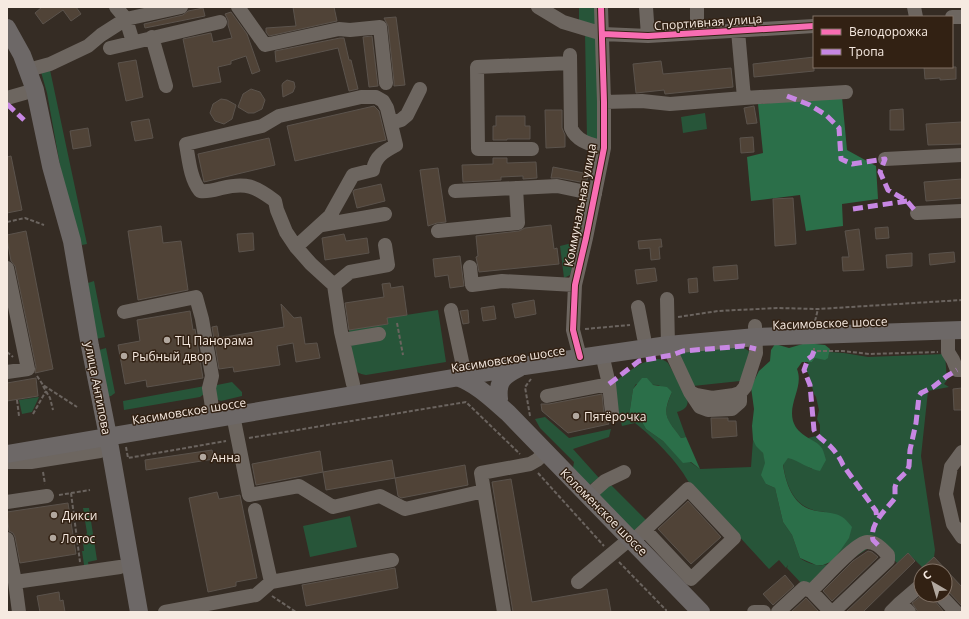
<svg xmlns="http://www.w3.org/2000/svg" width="969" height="619" viewBox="0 0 969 619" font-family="'Open Sans',sans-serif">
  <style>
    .green { fill: #275539 }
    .forest { fill: #2b6f49 }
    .building { fill: #504337; stroke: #5b534c }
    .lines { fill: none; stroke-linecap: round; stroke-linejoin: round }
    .path { stroke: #6b645f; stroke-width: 2; stroke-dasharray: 4 2; stroke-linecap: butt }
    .minor { stroke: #6d6660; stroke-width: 14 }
    .major { stroke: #6d6867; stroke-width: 18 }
    .quiet { stroke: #c787e3; stroke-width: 5; stroke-dasharray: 10 5; stroke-linecap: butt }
    .cycleway-casing { stroke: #322113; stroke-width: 8 }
    .cycleway { stroke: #f96db3; stroke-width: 6 }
    .poi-dot { fill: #b2a89f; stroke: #322113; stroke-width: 1.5 }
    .labels { text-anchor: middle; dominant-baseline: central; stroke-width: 3; stroke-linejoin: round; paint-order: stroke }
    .street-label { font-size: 12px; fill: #f6eae1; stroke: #322113 }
    .poi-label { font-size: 12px; fill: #f6eae1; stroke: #322113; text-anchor: start }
  </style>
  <rect width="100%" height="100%" fill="#352c24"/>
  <path class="green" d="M579,7H597L596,26L579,22Z
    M585,33L598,39L597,139H587Z
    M50,70L87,244L82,245L68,210L47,93L41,72Z
    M705,113L707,129L683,133L681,117Z
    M583,197L585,199L588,203L570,275L564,278L560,246L572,243Z
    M94,281L105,337L96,339L88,283Z
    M438,310L446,362L366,375C359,374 356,372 354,366L349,330L388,324L387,318Z
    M743,347L750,352L740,381L693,386L675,355L685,351Z
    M106,348L115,393L111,396L105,397L99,350Z
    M829,352L844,353L868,357L945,354L947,380L944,384L949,387L928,391L921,456L935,550L934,557L923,568L908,553L897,563L877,543L808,586L801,583L787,568L788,565L786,568L779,560L769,569L688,481C677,461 653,437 635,423L622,426L612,384C624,375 654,349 668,363L687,397C689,406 686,409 677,412L686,437L681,438C667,419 661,417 672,392L658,385L636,384L633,389L629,416L642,422L646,429L663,441L683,462H690L700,469L751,467L753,440C755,445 761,449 763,453C767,462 766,475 766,484L775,488L783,522L792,535L800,558C808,564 824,569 833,561C836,559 838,554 840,550L825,512C796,510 787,490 783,464L788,457L797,460L812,469L822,448L808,438L820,435V425L817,419L819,410L816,397L814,394L809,375L806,370L808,362H812L815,358L828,357Z
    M232,382L242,392V396L221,401L216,399L212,386Z
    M205,386L204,394L200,397L124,410L123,401Z
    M39,397L32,412L22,414L19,400Z
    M545,417L569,438L611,429L609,437L573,449L599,478L589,485L573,468L574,462L540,428L535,419Z
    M610,484L647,521L634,532L598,494Z
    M83,508H89L97,560L88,562L89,568L84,565L82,551H84L83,542H81L80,539L82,537L83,538L87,533Z
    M350,516L357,547L310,557L303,526Z"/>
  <path class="forest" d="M842,97L847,150L876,166L878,199L842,204L843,226L806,231L800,195L751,201L747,157L763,153L758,104Z
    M806,343L825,345L830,349L828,358L825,360L815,358L812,362H802L797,369C804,387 788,402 793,421C798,437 816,439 822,448C824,452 825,457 826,460L820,471C808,469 800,461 788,458L783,465C786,485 794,508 817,511C835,514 841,512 852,527L849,538L833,561L823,565H816L800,558L792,535L783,522L775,488L766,484L761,475L765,463L763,453L756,446L753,440L752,426L754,409L751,387L759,371L770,361L771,350L775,344L789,348Z
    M642,378H647L653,385L667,387L672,392C661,416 667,419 681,438L686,437L700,469L691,462L683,463L663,441L646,429L642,422L629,416L633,389Z"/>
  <path class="building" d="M42,7H76L81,14L71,21L63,10L43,24L35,13Z
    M293,7H334L337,21L269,36L266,32V28L296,26Z
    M203,8L205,16L145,28L144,24L183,15L188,11Z
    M231,12L247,34L260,71L252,74L246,56L231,61V64L218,67L221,82L193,87L183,39L211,33L213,42L232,38L228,25V20L225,14Z
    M396,17L405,85L394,86V82L388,26L384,18Z
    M372,36L378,86L369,87L363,37Z
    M340,38H344L349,60H351L358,89L349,91L338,48L276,62L275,51Z
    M814,57V71L754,77L753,64Z
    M136,60L143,97L126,101L118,63Z
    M661,61L663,74L731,68L733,87L665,94L664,90L636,93L633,64Z
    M924,67H956V79L940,80V78L925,79Z
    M287,80L294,82L295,87L293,92L283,97L282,85L283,83Z
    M251,89L260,92L265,100L262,109L254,113H248L238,107L243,94Z
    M221,99L227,100L236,105L232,119L224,124L215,121L210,113L213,104Z
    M374,106L379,111L386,140L295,161L287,126Z
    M754,106L757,123L747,124L744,108Z
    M903,109L904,130H890V110Z
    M545,110H562V128L565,135V147L546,148Z
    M496,116H525V126H530V139H507V140H493V126H496Z
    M149,119L153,138L135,141L131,122Z
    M962,122V144L928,145L926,124Z
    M88,128L91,146L73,149L70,131Z
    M753,137L754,152L741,153L740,138Z
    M269,138L275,165L204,182L198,154Z
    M11,156L22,210L7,213V157Z
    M493,158H507V163L536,162L537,178L523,179V176L501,177V180L463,182L462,165L493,164Z
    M553,167L589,174L586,183L559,178H551Z
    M438,168L446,222L437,223L428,226L420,170Z
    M962,179V198L926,201L924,182Z
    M381,184L385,201L357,208L353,192L354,190Z
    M793,198L796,244L775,246L773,199Z
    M551,225L554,249L557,248L559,264L479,272L476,257L478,256L476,236L519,231L525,228Z
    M161,226L163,243L181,241L188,290L138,300L128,231Z
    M888,227L889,238L876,239L875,228Z
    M859,229L864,270L843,271L842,257H849L845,231Z
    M26,231L53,369L35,373L36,367L15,266L11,261L7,239V235Z
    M253,233L254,250L239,252L237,234Z
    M344,234L346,241L367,238L369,253L325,260L322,238Z
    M661,239L662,247H659L660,259L651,260L650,248L639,249L638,241Z
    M954,252L955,262L930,265L929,254Z
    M912,253V266L887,268L886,255Z
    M460,256L464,286L450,288L448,275L435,277L433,259Z
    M737,265L738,279L714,281L713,267Z
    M655,268L657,281L637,284L635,270Z
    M697,278L698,292L689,293L688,279Z
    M390,283L391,288L403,286L407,315L387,318L388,324L349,330L345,303L384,297L382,284Z
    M534,300L536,314L515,318L512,304Z
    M281,304L294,318L301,317L305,344L317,343L320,358L296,362L293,343L277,346L280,365L234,372L233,367L219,369L212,327L217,326L219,338L284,327Z
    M494,306L496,319L483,321L481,308Z
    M468,310L469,323L463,324L460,311Z
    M190,311L193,330L195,329L203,378L147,387L146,380L125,384L118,345L140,341L137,320Z
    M36,378L38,396L7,401V383Z
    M962,388V410H954L953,389Z
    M602,394L604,414L609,424L568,433L542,411L541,404H549Z
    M711,418H728V421H736L737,436L712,438Z
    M212,450L214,459L146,470L145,460Z
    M320,451L323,472L256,485L252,464Z
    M392,460L395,478L326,490L323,472Z
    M465,465L468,485L401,498L398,496L395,478Z
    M511,479L532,602L607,589L611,612H513L492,482Z
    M217,492L219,499L240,495L257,578L236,582V586L208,592L189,498Z
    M688,501L721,537L691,564L658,529Z
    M68,503L76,554L20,563L15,537L13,533L9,531L7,512Z
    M868,551L872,552L878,557L832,601L823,591L853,561Z
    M908,553L915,561L863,612H846Z
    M934,557L962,587V606L945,588V571H919Z
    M395,568L398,588L306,606L302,585Z
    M785,575L794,586L773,605L763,594Z
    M59,592L60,601L63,600L65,612H40L37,596Z
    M922,595H930L944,612H918L912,603Z
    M806,598L819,612H791Z"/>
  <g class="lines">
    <path class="path" d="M7,222L25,218L44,225
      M678,317L718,311L778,308L818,309L962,300
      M815,321L818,309
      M397,323L403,355
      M585,329L630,325
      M814,348V351H843L869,354L938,352
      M7,352L13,357
      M37,376L43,385L77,407
      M43,386L50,398L53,410
      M17,400L19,416
      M33,414L46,391
      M530,416L525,387L531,379
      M249,438L466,402L520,454
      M126,447L128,458L226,441
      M43,472L45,484
      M538,473L604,546
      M71,493L80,562
      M59,495L90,490
      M619,562L666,610V612
      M272,596L296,612"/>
    <path class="minor" d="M116,7L126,19L133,42
      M238,7L265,45L339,29L350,30L380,27L386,83
      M538,7L563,22L603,34L648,36L814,26
      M646,7L648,36
      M914,7L916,17
      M952,17H962
      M697,24V7
      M152,37L166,86
      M110,48L220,22
      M570,55L571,128C577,142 591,144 604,148
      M28,70L50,64L88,46L101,35L126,19L181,7
      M7,98L35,90
      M744,98L846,92
      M604,102L642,101L670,104L744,98L738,31
      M391,123L401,120L407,115L420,89
      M532,149H478L477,67L570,63
      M885,159L962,155
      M455,191L557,186L595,194
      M917,213L962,211
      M322,225L385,214
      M438,231L518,223L516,188
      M296,247L330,216L353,175L373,170C375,156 385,151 396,145L387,108L383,101L376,97H361L279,116L262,126L186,144C189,160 190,178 200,191C208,192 214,190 222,188C246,182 255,186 275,201L277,210L286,232L296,247L311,264L334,285L341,332L353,384
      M470,267L472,285L502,281L575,285
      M7,268L28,369L7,372
      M334,285L350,272L388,265L385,245
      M667,299L668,345L690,392L696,395L712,398L734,395L740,393L745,387L756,353L755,326
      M638,307L644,338
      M451,310L463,366
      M124,312L196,297L202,319L212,376L209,388L212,407
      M948,330V352L953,360L957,370H962
      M343,340L379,334
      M580,357L573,330L575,285L586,238L604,148V102L601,7
      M609,384L612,413
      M690,392L700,407L708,410L732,409L740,402V393
      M547,396L609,384L602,354
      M233,415L249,495L299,486L333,507L380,496L405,509L484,491
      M962,452L951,467L946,494L953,524L962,537
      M7,462H31L100,451
      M588,496L605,481L624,472
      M7,502L47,496
      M255,510L271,582
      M7,539L15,582L120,567
      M633,541L688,489L734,538L691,579L645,530
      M15,582L19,612
      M578,582L631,538
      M811,591C821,582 856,542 867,542C877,542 882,549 888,555V560L833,612
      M940,595L956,612
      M900,603L921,585
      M165,612L256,595L271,582L392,560
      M504,612L481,473L530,464L537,460L545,453
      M754,612H764
      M778,612L804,588L811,591L831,612
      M891,612L900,603L909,612"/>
    <path class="major" d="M7,28L22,55L35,90L51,166L72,241L90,346L108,436L139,612
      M457,377C477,384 492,399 508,413L701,612
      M499,399C497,381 503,376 519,368
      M7,454L524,366L668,345L756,337L962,330"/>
    <path class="quiet" d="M787,96L810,105L826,115L839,128L841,159L852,164L885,159L880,172L888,190L907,201L917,213
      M7,104L24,120
      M853,209L907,201
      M814,351L812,356L808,359L804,370L810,385L814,430C818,438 825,441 830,446C836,452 840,458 843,465L876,511L877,520
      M609,384L639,361L672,355L683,351L744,346L756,349
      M878,545L873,540C869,524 886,510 895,498V487L897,481L907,471L909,466L910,450L916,423L919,396L921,393L933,387L947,376L957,370"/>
    <defs>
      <path id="cycleway" d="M603,34L648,36L814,26
        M580,357L573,330L575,285L586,238L604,148V102L601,7"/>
    </defs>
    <use href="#cycleway" class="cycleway-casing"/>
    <use href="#cycleway" class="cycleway"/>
  </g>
  <g class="poi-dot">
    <circle cx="167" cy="340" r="4"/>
    <circle cx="124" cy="356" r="4"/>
    <circle cx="576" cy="416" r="4"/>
    <circle cx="203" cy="457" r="4"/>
    <circle cx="54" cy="515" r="4"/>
    <circle cx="53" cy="538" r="4"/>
  </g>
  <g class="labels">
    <g class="street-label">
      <text transform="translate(708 22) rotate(-4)">Спортивная улица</text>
      <text transform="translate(580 205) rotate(-79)">Коммунальная улица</text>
      <text transform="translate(830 323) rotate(-2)">Касимовское шоссе</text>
      <text transform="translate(508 359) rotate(-9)">Касимовское шоссе</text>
      <text transform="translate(98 388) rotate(79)">улица Антипова</text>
      <text transform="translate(189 411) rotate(-9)">Касимовское шоссе</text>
      <text transform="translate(604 512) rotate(45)">Коломенское шоссе</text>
    </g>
    <g class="poi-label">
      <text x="175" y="340">ТЦ Панорама</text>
      <text x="132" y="356">Рыбный двор</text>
      <text x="584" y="416">Пятёрочка</text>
      <text x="211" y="457">Анна</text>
      <text x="62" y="515">Дикси</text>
      <text x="61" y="538">Лотос</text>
    </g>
  </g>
  <rect width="969" height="619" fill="none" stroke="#f6eae1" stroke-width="16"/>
  <rect x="813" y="16" width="140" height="52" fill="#322113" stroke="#807165"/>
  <rect x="821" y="29" width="20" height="6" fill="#f96db3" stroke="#807165"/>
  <text x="849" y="36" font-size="12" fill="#f6eae1">Велодорожка</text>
  <rect x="821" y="49" width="20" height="6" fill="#c787e3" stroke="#807165"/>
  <text x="849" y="56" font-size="12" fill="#f6eae1">Тропа</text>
  <g transform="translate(933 583) rotate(322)"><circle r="19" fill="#322113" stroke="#807165"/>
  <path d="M0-3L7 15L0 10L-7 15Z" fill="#b2a89f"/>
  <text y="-6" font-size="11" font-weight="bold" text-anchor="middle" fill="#f6eae1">С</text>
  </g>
</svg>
